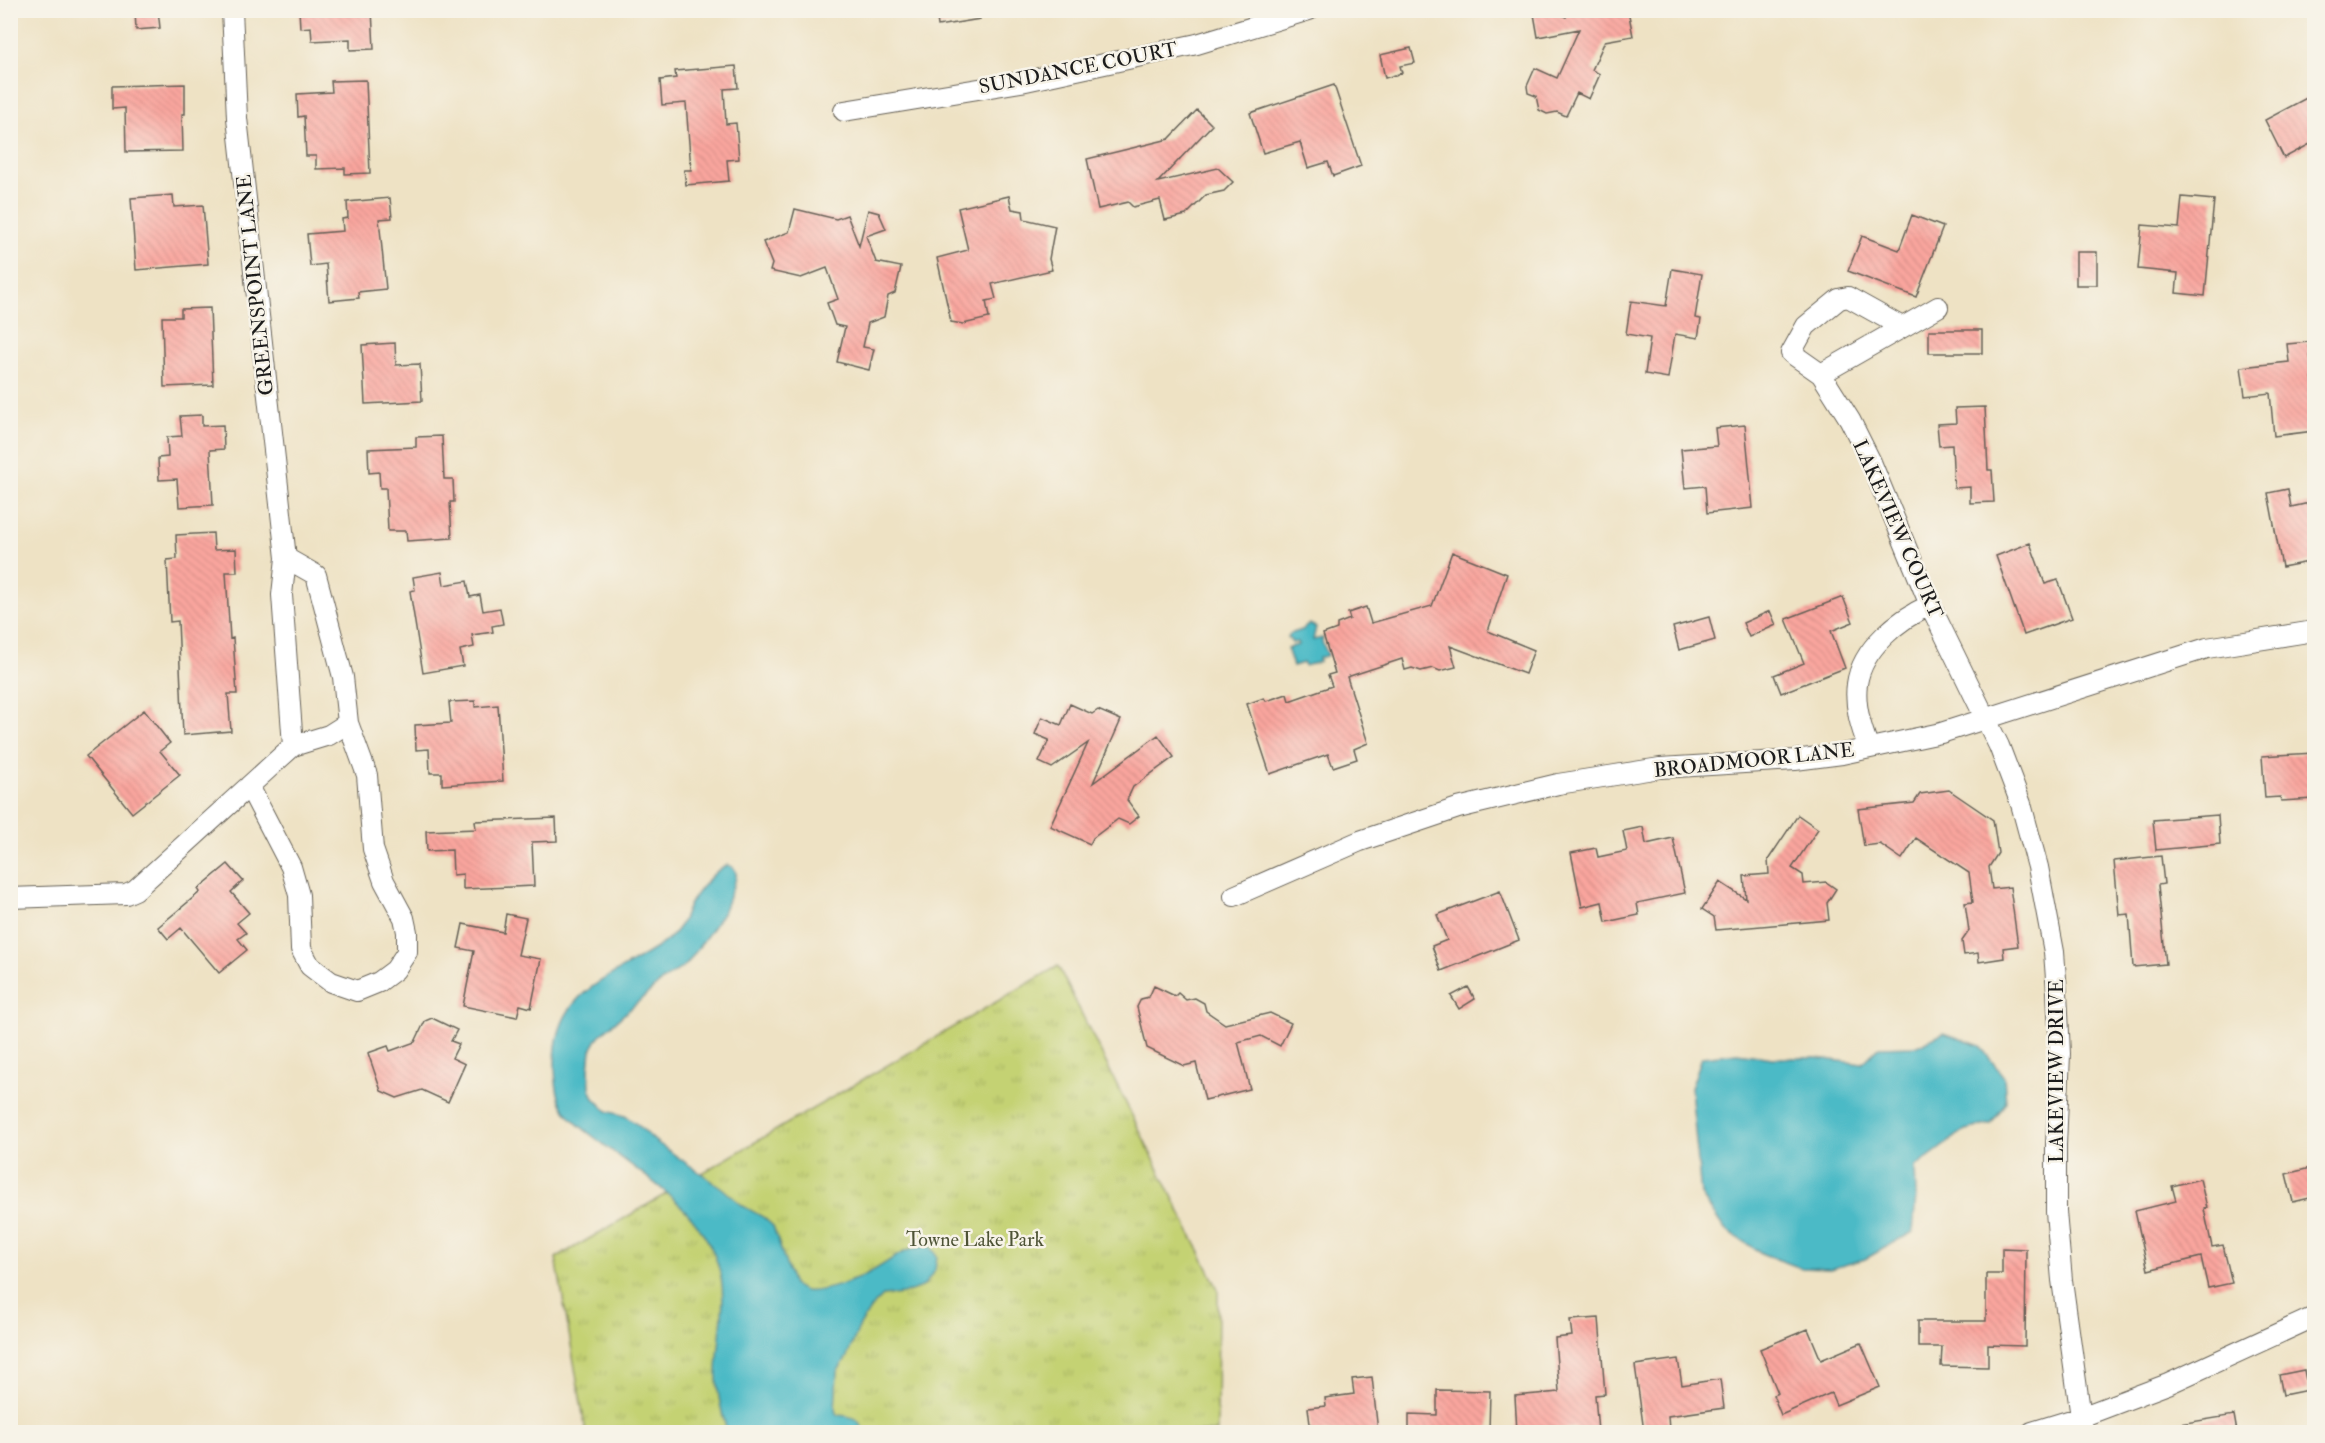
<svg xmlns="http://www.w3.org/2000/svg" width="2325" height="1443" viewBox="0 0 2325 1443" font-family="'IM FELL Double Pica',serif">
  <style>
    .grass { fill: url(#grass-tufts); stroke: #707748; stroke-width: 1.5 }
    .water { fill: #4cbac6; stroke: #346b71; stroke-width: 1.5 }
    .building { fill: url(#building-back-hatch) }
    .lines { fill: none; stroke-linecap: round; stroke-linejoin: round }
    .minor-casing { stroke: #666157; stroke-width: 22 }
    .minor { stroke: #fff; stroke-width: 20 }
    .labels { text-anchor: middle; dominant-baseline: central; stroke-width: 5; stroke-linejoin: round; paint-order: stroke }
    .street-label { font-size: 20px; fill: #1c1c1c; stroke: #f7f3e8 }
    .park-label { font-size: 20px; fill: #4e5336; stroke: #f7f3e8 }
  </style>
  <defs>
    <pattern id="grass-tufts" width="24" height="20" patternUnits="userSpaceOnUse" patternTransform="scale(1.5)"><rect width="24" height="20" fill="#c4d273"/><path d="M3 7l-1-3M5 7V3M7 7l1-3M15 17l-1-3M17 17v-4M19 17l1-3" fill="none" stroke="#a8b463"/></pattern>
    <pattern id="building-back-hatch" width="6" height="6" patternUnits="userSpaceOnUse" patternTransform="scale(1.5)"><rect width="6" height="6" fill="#faa69e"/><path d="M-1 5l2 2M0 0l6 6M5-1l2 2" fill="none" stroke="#d68e88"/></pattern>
  </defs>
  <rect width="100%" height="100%" fill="#f7f3e8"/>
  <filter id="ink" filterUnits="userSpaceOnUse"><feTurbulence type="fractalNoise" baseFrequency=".0167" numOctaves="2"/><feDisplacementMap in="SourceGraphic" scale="12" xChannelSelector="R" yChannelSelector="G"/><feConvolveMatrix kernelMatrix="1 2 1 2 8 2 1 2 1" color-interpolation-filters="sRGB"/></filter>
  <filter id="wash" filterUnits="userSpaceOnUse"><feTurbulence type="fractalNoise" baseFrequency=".008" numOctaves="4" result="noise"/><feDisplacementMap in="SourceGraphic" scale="24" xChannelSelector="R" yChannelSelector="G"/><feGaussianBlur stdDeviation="1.35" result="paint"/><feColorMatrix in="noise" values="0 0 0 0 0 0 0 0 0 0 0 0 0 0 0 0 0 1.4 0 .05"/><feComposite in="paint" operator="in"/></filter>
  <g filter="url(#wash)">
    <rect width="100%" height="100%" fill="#eee2c4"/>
    <path class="grass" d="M1058,966L1218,1289L1217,1432H586L556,1258Z"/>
    <path class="water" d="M1309,624L1316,627L1313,640L1323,638L1322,642L1328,655L1319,658V662L1305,666L1303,663L1293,666L1287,648L1298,645L1297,642L1292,643L1288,637L1290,634L1302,630Z
      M728,865C735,867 737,871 736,878L723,913L687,964L662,981L599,1036L591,1050L589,1069L590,1088L594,1098L607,1111L625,1116L638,1125L655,1141L722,1188L743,1206L763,1217L773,1226L793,1285C797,1287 801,1290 805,1291C823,1293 857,1280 872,1271C891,1261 908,1244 931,1247L937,1256L935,1270L924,1286L903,1294L883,1296L870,1309L859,1327L847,1357L837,1372L835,1410L837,1415C851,1416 860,1418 864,1432H727C722,1413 717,1394 717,1375C717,1338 730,1297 717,1262C698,1206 646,1178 603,1144C588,1132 573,1123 563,1107C556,1094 555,1077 555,1063C555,995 599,984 648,953C659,947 672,937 679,927C684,920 686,910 691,902C697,892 717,867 728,865Z
      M1944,1033L1980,1046L2004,1077L2006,1102L1991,1124L1965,1130L1915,1167L1916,1196L1913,1232L1865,1259L1830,1269L1801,1268L1763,1254L1725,1230L1701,1195L1691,1088L1702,1057L1737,1053L1773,1058H1817L1862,1064L1879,1047L1917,1046Z"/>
    <g id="blocks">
      <path class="building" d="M135,10H158L160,28L136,30Z
        M299,10H372L374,49L350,50V39L312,41L311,27L300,28Z
        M936,10H980V19L938,26Z
        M1569,10H1628L1633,36L1605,41L1592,70L1600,74L1589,99L1577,93L1566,116L1557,112L1547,114L1539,110L1536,96L1528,93L1527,86L1535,68L1557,78L1579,29L1538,37L1534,14L1551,11L1566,17Z
        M1411,48L1415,63L1400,66L1402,73L1385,78L1380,55Z
        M736,66L738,88L724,89L726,124L736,123L739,159L727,160L729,181L686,185L684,170H691L686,103L662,105L660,80L676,78L675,71Z
        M366,80L370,173L345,174V168L316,169V156H306L304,116L298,117L297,94L332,92L331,81Z
        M185,84V114H182L183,151L126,152L125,108L112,109V86Z
        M1334,85L1361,166L1333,176L1328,162L1308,168L1300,142L1263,153L1250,113Z
        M2314,94V142L2284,158L2265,120Z
        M1197,110L1212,125L1158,182L1218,168L1233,182L1224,191L1206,195L1186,215L1165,220L1160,200L1133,207L1128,202L1098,209L1087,159L1169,139Z
        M173,195L174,207L203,205L208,264L136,270L131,198Z
        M1009,196L1012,209L1023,211L1024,219L1055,226L1049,259L1052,270L992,284L996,299L986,301L989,318L963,324L951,322L937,258L968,250L958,208Z
        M2182,197L2214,200L2205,296L2176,293L2178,273L2138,269L2142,225L2179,228Z
        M390,198L392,218L379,219L386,289L358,292L359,298L329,301L326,264L310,266L307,234L343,231L342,219L348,218L347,202Z
        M795,209L836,219L847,215L859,246L868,210L879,213L886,229L866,236L876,262L901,267L895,293L888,296L884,317L868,323L863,347L874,349L869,370L837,362L845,327L835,325L827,303L838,299L827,268L801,278L770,271L772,264L763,242L789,232Z
        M1912,215L1943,227L1916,297L1848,271L1862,236L1899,250Z
        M2076,252H2097V285H2076Z
        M1672,269L1702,274L1695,318L1701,319L1698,338L1675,334L1668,378L1645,374L1650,338L1626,334L1631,301L1666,306Z
        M210,308L213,385L164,387L162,317H181V309Z
        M1929,330H1982V353H1929Z
        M2309,342L2314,397V431L2274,436L2270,393L2245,396L2241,367L2289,362L2287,344Z
        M395,343L396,365L420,364L422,401L365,404L362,345Z
        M1985,407L1988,470H1992L1994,502L1970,503V487L1954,488L1952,445L1939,446L1937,424L1956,423L1955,408Z
        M202,415V426L223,425L224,449L210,450L213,505L179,507L177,479L159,480L158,458L168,457L167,437L182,436L180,416Z
        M1745,425L1753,508L1707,513L1705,486L1685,488L1681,449L1717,446L1715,428Z
        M442,436L444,479H453L454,502H450L452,538L407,541L406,531H388L386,488H380L379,472L369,473L368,449L416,447V437Z
        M2288,489L2291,507L2314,502V561L2282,567L2268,493Z
        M213,533L214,550L236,549L237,572H226L230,639L233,638L237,694H228L231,731L183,735L178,621L170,622L167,560L177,559L176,535Z
        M2030,543L2045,584L2058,580L2072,618L2024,635L1996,556Z
        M1452,552L1507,574L1488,631L1534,650L1525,674L1450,646L1456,667L1440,671L1433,668L1421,671L1412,668L1405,670L1402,659L1347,677L1368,743L1354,749L1357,759L1333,767L1328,754L1270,774L1247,704L1264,698L1266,701L1287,694L1289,701L1332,686L1328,675L1335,673L1323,634L1337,629V624L1350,619L1348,613L1366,607L1371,623L1432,606Z
        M442,572L444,585L467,581L470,597L480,595L483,611L500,608L503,624L492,626L493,632L472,635L474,647L460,650L463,666L423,673L410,591L415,590L413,577Z
        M1843,597L1853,622L1831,631L1845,668L1781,693L1774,675L1804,663L1786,619Z
        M1770,611L1776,625L1749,637L1743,623Z
        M1709,617L1715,640L1679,650L1673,627Z
        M475,701V707L498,705L503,781L442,785V773H430L429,749L416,750L415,725L451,723L449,702Z
        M1070,704L1092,714L1098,710L1121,720L1093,783L1158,735L1174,757L1133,787L1127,800L1139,816L1129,824L1118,819L1093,838L1090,844L1050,826L1088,743L1052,768L1039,762L1049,740L1035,734L1042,717L1061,725Z
        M144,710L170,743L160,751L180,775L132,813L86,756Z
        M2314,753V799L2281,801L2280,797L2265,798L2262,756Z
        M1949,790L1993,820L1998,853L1989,867L1992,889L2010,887L2018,946L2003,948L2004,958L1979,962L1978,953L1964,955L1962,941L1969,931L1965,903L1973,902L1969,873L1916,838L1902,859L1880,844L1864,846L1858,809L1914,803L1920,794Z
        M1798,815L1818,829L1792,868L1803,875L1804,884L1826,882L1836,889L1827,903L1829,920L1716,930L1714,917L1702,909L1720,882L1746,899L1744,876L1769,874L1768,860Z
        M2218,815L2220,844L2156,850L2153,820Z
        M556,818L557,841L532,842L534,886L463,889V874L453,875L452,850L427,851L426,831L476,829L475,821Z
        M1643,827L1646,844L1673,838L1685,893L1637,903L1639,915L1606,922L1602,902L1582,907L1571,853L1596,848L1598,857L1627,851L1623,831Z
        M2161,856L2164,884L2158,885L2166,964L2133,967L2129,914L2119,915L2114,861Z
        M228,864L243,881L231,892L249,913L237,923L246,933L238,939L247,950L219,973L181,928L168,939L158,927L200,892L198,889Z
        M1500,891L1519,940L1441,971L1432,946L1447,940L1437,915Z
        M506,914L526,918L518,955L541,959L531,1008L520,1005L517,1017L463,1006L474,951L458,948L463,924L503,932Z
        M1154,986L1175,996L1178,993L1186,1000L1195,998L1204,1003L1206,1011L1225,1024L1270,1013L1291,1023L1280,1046L1261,1036L1238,1042L1250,1089L1205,1100L1196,1063L1184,1066L1147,1048L1137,1007L1141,999L1149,997Z
        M1468,987L1475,999L1459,1009L1451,996Z
        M432,1018L457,1030L451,1041L459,1044L452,1058L465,1064L448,1102L422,1090L397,1098L381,1091L368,1053L388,1046L390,1051L415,1042L425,1021Z
        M2314,1167V1197L2293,1202L2286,1174Z
        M2200,1179L2207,1208L2204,1209L2212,1247L2223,1245L2232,1283L2208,1288L2201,1257L2148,1270L2135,1211L2176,1201L2172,1186Z
        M2002,1248L2026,1249L2025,1346L1988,1345V1367L1941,1366L1942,1347H1918V1321H1986V1274H2002Z
        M1599,1318L1605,1394L1595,1395L1598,1432H1576L1575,1428L1517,1432L1515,1396L1559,1392L1555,1338L1572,1336L1570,1320Z
        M1808,1329L1821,1360L1861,1343L1880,1387L1836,1405L1831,1393L1781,1415L1773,1395L1778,1393L1760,1349Z
        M1678,1359L1682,1385L1720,1379L1724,1408L1668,1416L1669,1430L1644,1432L1635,1365Z
        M2304,1370L2308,1390L2283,1395L2279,1375Z
        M1372,1377L1378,1432H1311L1308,1408L1326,1406L1325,1398L1354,1394L1352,1379Z
        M1437,1390L1490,1391L1489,1432H1409V1414L1437,1415Z
        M2234,1415L2237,1432H2180L2179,1424Z"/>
    </g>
  </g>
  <g filter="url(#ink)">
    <use href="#blocks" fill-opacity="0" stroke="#666157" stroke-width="1.5"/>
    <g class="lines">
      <defs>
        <path id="minor" d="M232,10L237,118L286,558L282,595L293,746
          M844,111L1021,82L1197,44L1309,10
          M1902,327L1848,297L1839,299L1806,326L1791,353L1821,374L1850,420L1871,462L1930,605L1999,746L2021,804L2038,867L2054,952L2057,992L2060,1054L2056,1145V1212L2062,1280L2083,1432
          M1821,374L1938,307
          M1869,748C1861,728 1854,706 1857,684C1862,648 1899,619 1930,605
          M249,786L291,867L299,895L301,949L310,966L331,982L357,991L379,982L395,970L407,952V932L404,918L384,881L373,849L367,775L348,723L343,677L316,575L286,558
          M1234,896L1360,841L1458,808L1558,784L1660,768L1795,760L1842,754L1941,733L2207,648L2314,631
          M10,898L126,894L135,890L293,746L329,735L348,723
          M2032,1432L2081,1417L2168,1384L2314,1317"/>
      </defs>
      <use href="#minor" class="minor-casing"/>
      <use href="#minor" class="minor"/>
    </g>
  </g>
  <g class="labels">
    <g class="street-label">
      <text transform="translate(1078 68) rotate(-11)">SUNDANCE COURT</text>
      <text transform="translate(255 285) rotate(-96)">GREENSPOINT LANE</text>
      <text transform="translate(1898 529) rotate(66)">LAKEVIEW COURT</text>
      <text transform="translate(1754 760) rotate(-6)">BROADMOOR LANE</text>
      <text transform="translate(2056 1071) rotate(-90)">LAKEVIEW DRIVE</text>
    </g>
    <g class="park-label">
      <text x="975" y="1239">Towne Lake Park</text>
    </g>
  </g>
  <rect width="2325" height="1443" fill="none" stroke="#f7f3e8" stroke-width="36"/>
</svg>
